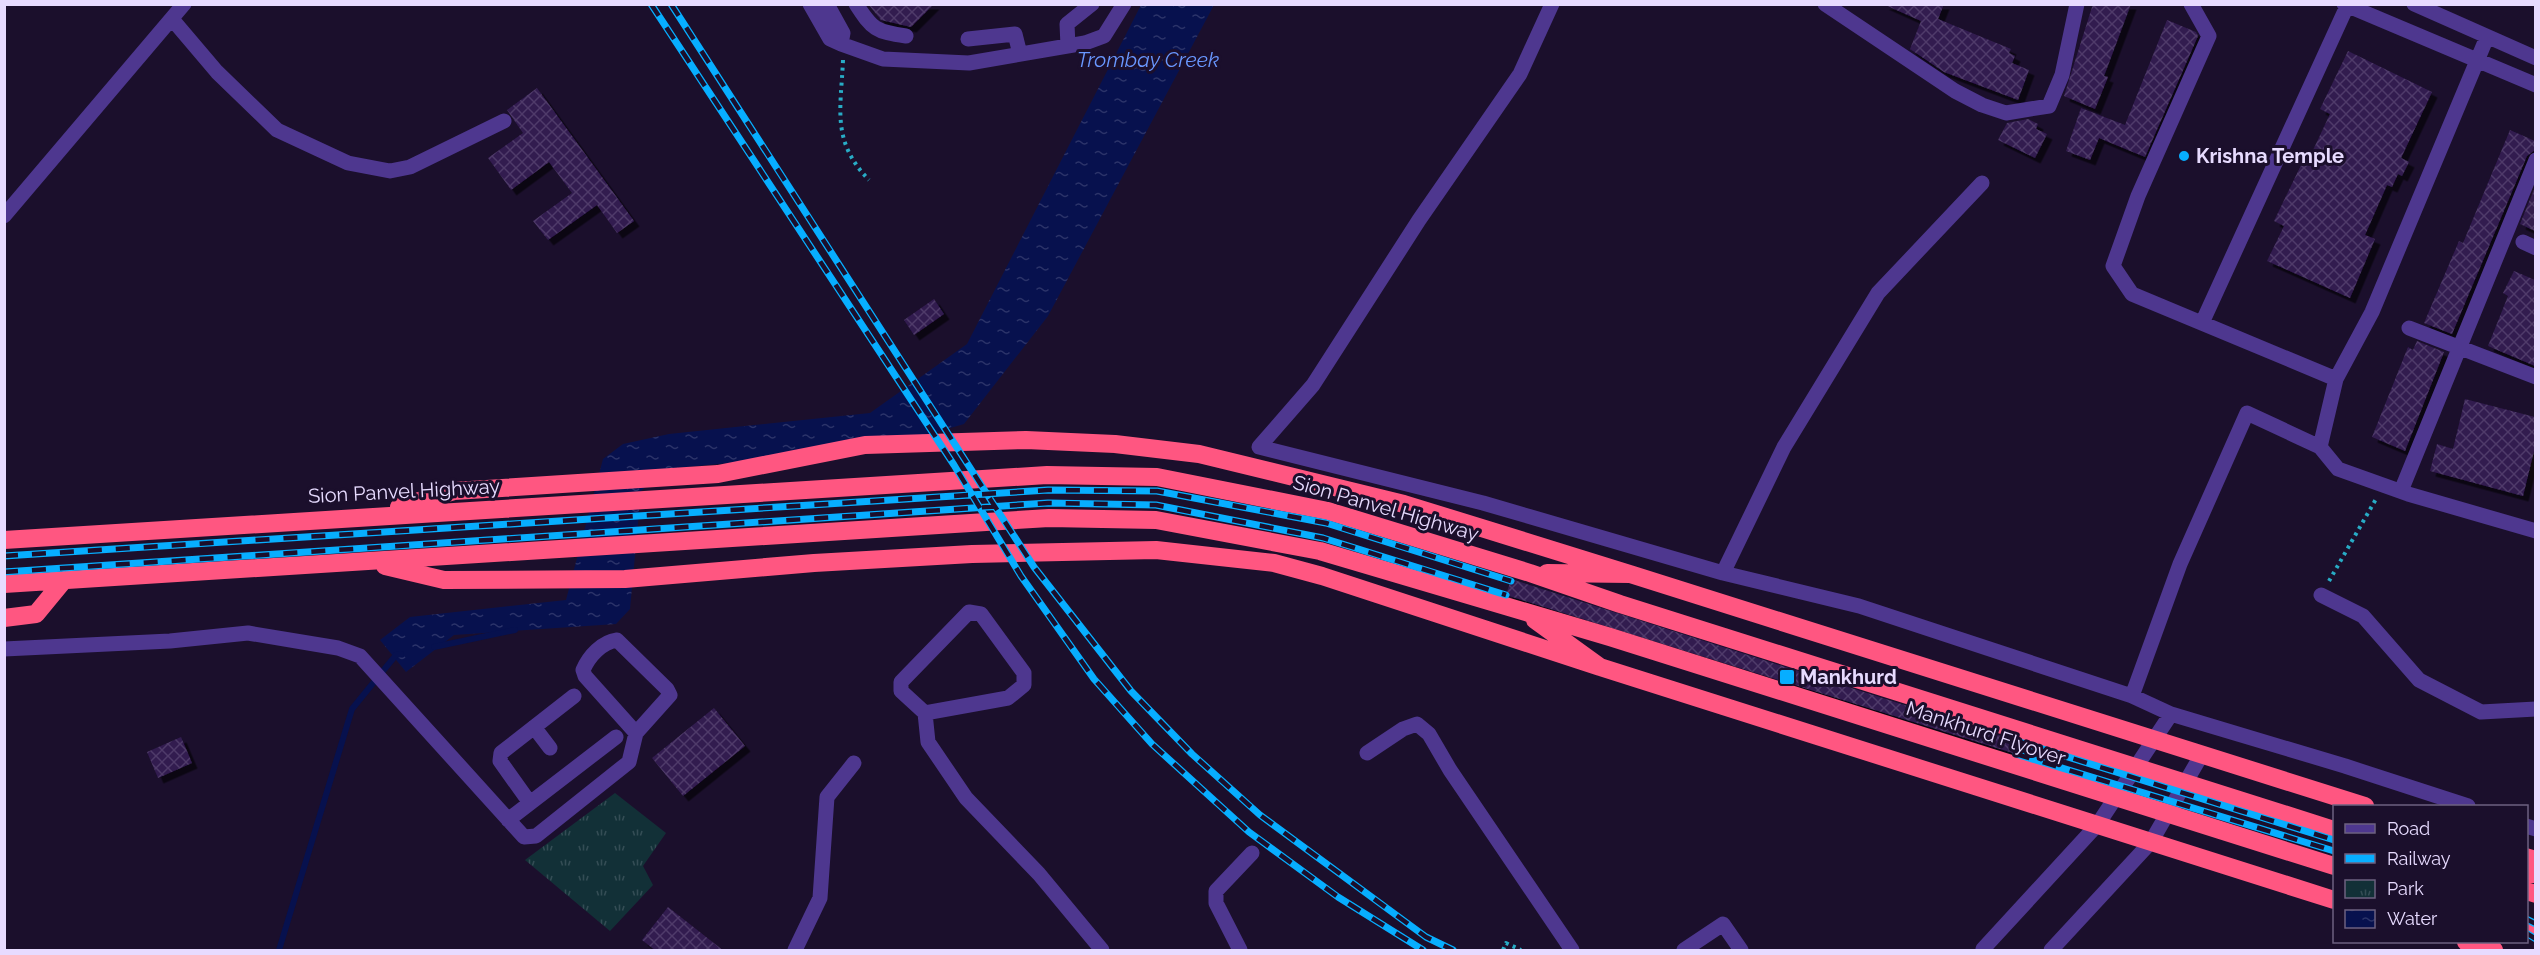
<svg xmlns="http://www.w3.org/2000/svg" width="2540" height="955" viewBox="0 0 2540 955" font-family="Raleway,sans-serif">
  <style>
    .park { fill: url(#park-tufts) }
    .water { fill: url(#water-ripples) }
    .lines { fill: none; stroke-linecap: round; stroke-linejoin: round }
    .stream { stroke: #07114e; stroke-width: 6 }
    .building { fill: url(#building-cross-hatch); filter: url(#shadow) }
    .path { stroke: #28acc6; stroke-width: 4; stroke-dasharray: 3 4.5; stroke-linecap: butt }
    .minor { stroke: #4e378f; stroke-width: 15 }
    .highway { stroke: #ff5681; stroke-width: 18 }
    .rail-casing { stroke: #07aeff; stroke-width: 7 }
    .rail { stroke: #1b0f2c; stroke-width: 4.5; stroke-dasharray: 14; stroke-linecap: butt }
    .poi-dot { fill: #07aeff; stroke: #1b0f2c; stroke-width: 2 }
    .labels { text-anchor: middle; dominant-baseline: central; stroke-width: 6; stroke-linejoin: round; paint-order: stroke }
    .poi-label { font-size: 20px; font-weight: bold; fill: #e7dbff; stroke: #1b0f2c; text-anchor: start }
    .street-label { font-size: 20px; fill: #e7dbff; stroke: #1b0f2c }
    .water-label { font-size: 21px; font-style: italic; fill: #6997ff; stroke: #1b0f2c }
  </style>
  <defs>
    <pattern id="park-tufts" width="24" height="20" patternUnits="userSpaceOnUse" patternTransform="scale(1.5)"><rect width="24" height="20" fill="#123037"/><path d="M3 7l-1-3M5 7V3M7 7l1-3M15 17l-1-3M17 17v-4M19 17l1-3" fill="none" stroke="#344d55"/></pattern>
    <pattern id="water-ripples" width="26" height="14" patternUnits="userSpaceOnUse" patternTransform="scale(1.5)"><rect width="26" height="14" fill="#07114e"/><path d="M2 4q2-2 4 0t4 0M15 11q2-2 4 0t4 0" fill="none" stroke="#2b3369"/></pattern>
    <pattern id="building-cross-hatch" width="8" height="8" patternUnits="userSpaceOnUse" patternTransform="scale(1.5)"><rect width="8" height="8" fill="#311a4f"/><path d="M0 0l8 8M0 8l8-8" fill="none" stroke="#4f3b69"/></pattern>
    <filter id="shadow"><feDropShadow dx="5.5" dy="5.5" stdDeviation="0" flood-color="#0009"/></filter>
  </defs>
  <rect width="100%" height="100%" fill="#1b0f2c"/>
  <path class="park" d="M615,793L666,833L643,866L653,885L610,931L525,860Z"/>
  <path class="water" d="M1141,5H1214L1048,316L964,424L879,449L665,469L641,491L630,609L616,624L454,635L406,672L380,640L410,617L566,600L603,459L623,444L669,434L870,413L967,344Z"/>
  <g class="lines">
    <path class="stream" d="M434,647L515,630
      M279,950L352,709L396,655L401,654"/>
  </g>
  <path class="building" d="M868,4H934L911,27L881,20Z
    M1883,4H1944L1938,19L2011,49L2009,53L2015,56L2012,63L2029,70L2018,100L1944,72L1910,49L1921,21Z
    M2093,4H2131L2104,76L2108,77L2095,109L2064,96Z
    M2167,20L2196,32L2198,36L2145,157L2099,138L2090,160L2066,151L2081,108L2125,125Z
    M2348,51L2432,92L2401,158L2409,162L2402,176L2398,174L2392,187L2387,185L2365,235L2375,239L2350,298L2267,261L2284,226L2274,221L2302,163L2306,165L2330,114L2320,109Z
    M537,88L634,221L617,233L597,205L548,240L533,221L572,193L549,162L511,190L488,158L523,133L507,110Z
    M2028,119L2038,124L2036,129L2047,134L2035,158L1998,140L2007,123Z
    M2510,130L2535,141V150L2527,156L2452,334L2424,323L2459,241L2463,243Z
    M2535,187V231L2520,224Z
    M2514,271L2535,280V366L2488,346L2508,296L2503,293Z
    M934,299L944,314L914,335L904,320Z
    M2417,341L2444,352L2405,451L2372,437L2408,347L2413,350Z
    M2465,399L2535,417V447L2523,496L2430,471L2437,444L2453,449Z
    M1511,579L2020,742L2016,754L1506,595Z
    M714,708L745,746L683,796L652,758Z
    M181,737L192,763L158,778L147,752Z
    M668,907L724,951H656L642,940Z"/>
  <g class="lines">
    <path class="path" d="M843,60C841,109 831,141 869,180
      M2329,581L2376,499
      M1503,950L1506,943L1521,950"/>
    <path class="minor" d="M810,4L830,39L841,44L883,59L969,63L1085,43L1104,36L1124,4
      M827,4L843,33L841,44
      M856,4C872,29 876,32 906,36
      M1552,4L1520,74L1419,220L1313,385L1259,447L1483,503L1723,573L1859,606L2132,696L2171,714L2345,766L2468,806
      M1825,4L1955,91L1982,105L2006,113L2049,106L2062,75L2077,4
      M2191,4L2209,36L2138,196L2113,266L2132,294L2336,379
      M2344,4L2536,85
      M2414,4L2536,58
      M172,19L217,72L277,130L348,163L390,171L410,167L504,121
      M2487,37L2372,312L2336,379L2320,447L2338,469L2408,494L2536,531
      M968,39L1015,34L1020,54
      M1068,46L1067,24L1092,4
      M4,216L184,4
      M2523,242L2536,248
      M2202,323L2348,4
      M2409,328L2536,377
      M2401,491L2536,160
      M1723,573L1784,447L1878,293L1982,183
      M2321,595L2363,616L2419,680L2481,712L2536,709
      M4,649L170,641L248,633L338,648L360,656L524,837L536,836L629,762L636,733L585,676L583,670C589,656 602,642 617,640L667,689L670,695L636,733
      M2132,696L2180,564L2247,413L2320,447
      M925,713L1008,698L1024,685V673L981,614L969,612L901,682V691L925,713L928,742L966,798L1039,874L1102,950
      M534,727L550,748
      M1367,753L1403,729L1417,724L1429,734L1450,770L1572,950
      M530,803L500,761L501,753L574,696
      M508,820L616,737
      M2526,826L2536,829
      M795,950L820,898L827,797L854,763
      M1240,950L1216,903V891L1252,853
      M1684,950L1723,924L1741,950
      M1985,950L1983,949L2098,824L2171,714
      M2051,950L2151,842L2202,754"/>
    <path class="highway" d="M399,507L454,491L718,474L865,445L1026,440L1115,444L1199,454L1404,504L1630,574
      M4,540L1047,475L1157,477L1328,511L1530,573L1620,604L2334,830
      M385,566L444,580L625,579L814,563L972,554L1156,550L1274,563L1322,576L1600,667
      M1547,573L1630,574L2365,806
      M4,584L1049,518L1156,520L1320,551L1610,637L2334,866
      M4,618L36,614L64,580
      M1535,620L1600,667L2334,900
      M2526,857L2536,860
      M2526,874H2536
      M2526,891L2536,894
      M2526,927L2536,930
      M2466,942L2494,950"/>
    <defs>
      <path id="rail" d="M651,4L954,465L1021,576L1094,679L1152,744L1249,832L1338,897L1423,950
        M671,4L1034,567L1131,691L1192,754L1260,815L1426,937L1453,950
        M4,556L1048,490L1157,491L1326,523L1511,581
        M4,572L1048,503L1156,505L1323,538L1506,595
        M2020,742L2334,840
        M2016,754L2334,851
        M2526,919L2536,924
        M2526,933L2536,939"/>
    </defs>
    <use href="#rail" class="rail-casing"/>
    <use href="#rail" class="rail"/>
  </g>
  <g class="poi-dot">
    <circle cx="2184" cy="156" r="6"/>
    <rect x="1779" y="669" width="16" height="16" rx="3"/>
  </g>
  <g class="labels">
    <g class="poi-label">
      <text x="2196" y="156">Krishna Temple</text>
      <text x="1800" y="677">Mankhurd</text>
    </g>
    <g class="street-label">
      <text transform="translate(404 491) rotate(-3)">Sion Panvel Highway</text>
      <text transform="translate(1386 508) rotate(16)">Sion Panvel Highway</text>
      <text transform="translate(1986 733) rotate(18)">Mankhurd Flyover</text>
    </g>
    <g class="water-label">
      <text x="1148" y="59">Trombay Creek</text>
    </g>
  </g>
  <rect width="2540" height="955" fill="none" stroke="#e7dbff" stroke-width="12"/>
  <rect x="2333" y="805" width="195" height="138" fill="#1b0f2c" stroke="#6d6180" stroke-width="1.5"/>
  <rect x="2345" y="824" width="30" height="9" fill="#4e378f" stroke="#6d6180" stroke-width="1.5"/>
  <text x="2387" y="835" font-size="18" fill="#e7dbff">Road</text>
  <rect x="2345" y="854" width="30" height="9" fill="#07aeff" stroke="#6d6180" stroke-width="1.5"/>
  <text x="2387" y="865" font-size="18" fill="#e7dbff">Railway</text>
  <rect x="2345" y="880" width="30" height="18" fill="url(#park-tufts)" stroke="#6d6180" stroke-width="1.5"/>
  <text x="2387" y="895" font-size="18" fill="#e7dbff">Park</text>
  <rect x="2345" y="910" width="30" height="18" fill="url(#water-ripples)" stroke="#6d6180" stroke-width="1.5"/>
  <text x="2387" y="925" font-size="18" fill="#e7dbff">Water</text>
</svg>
